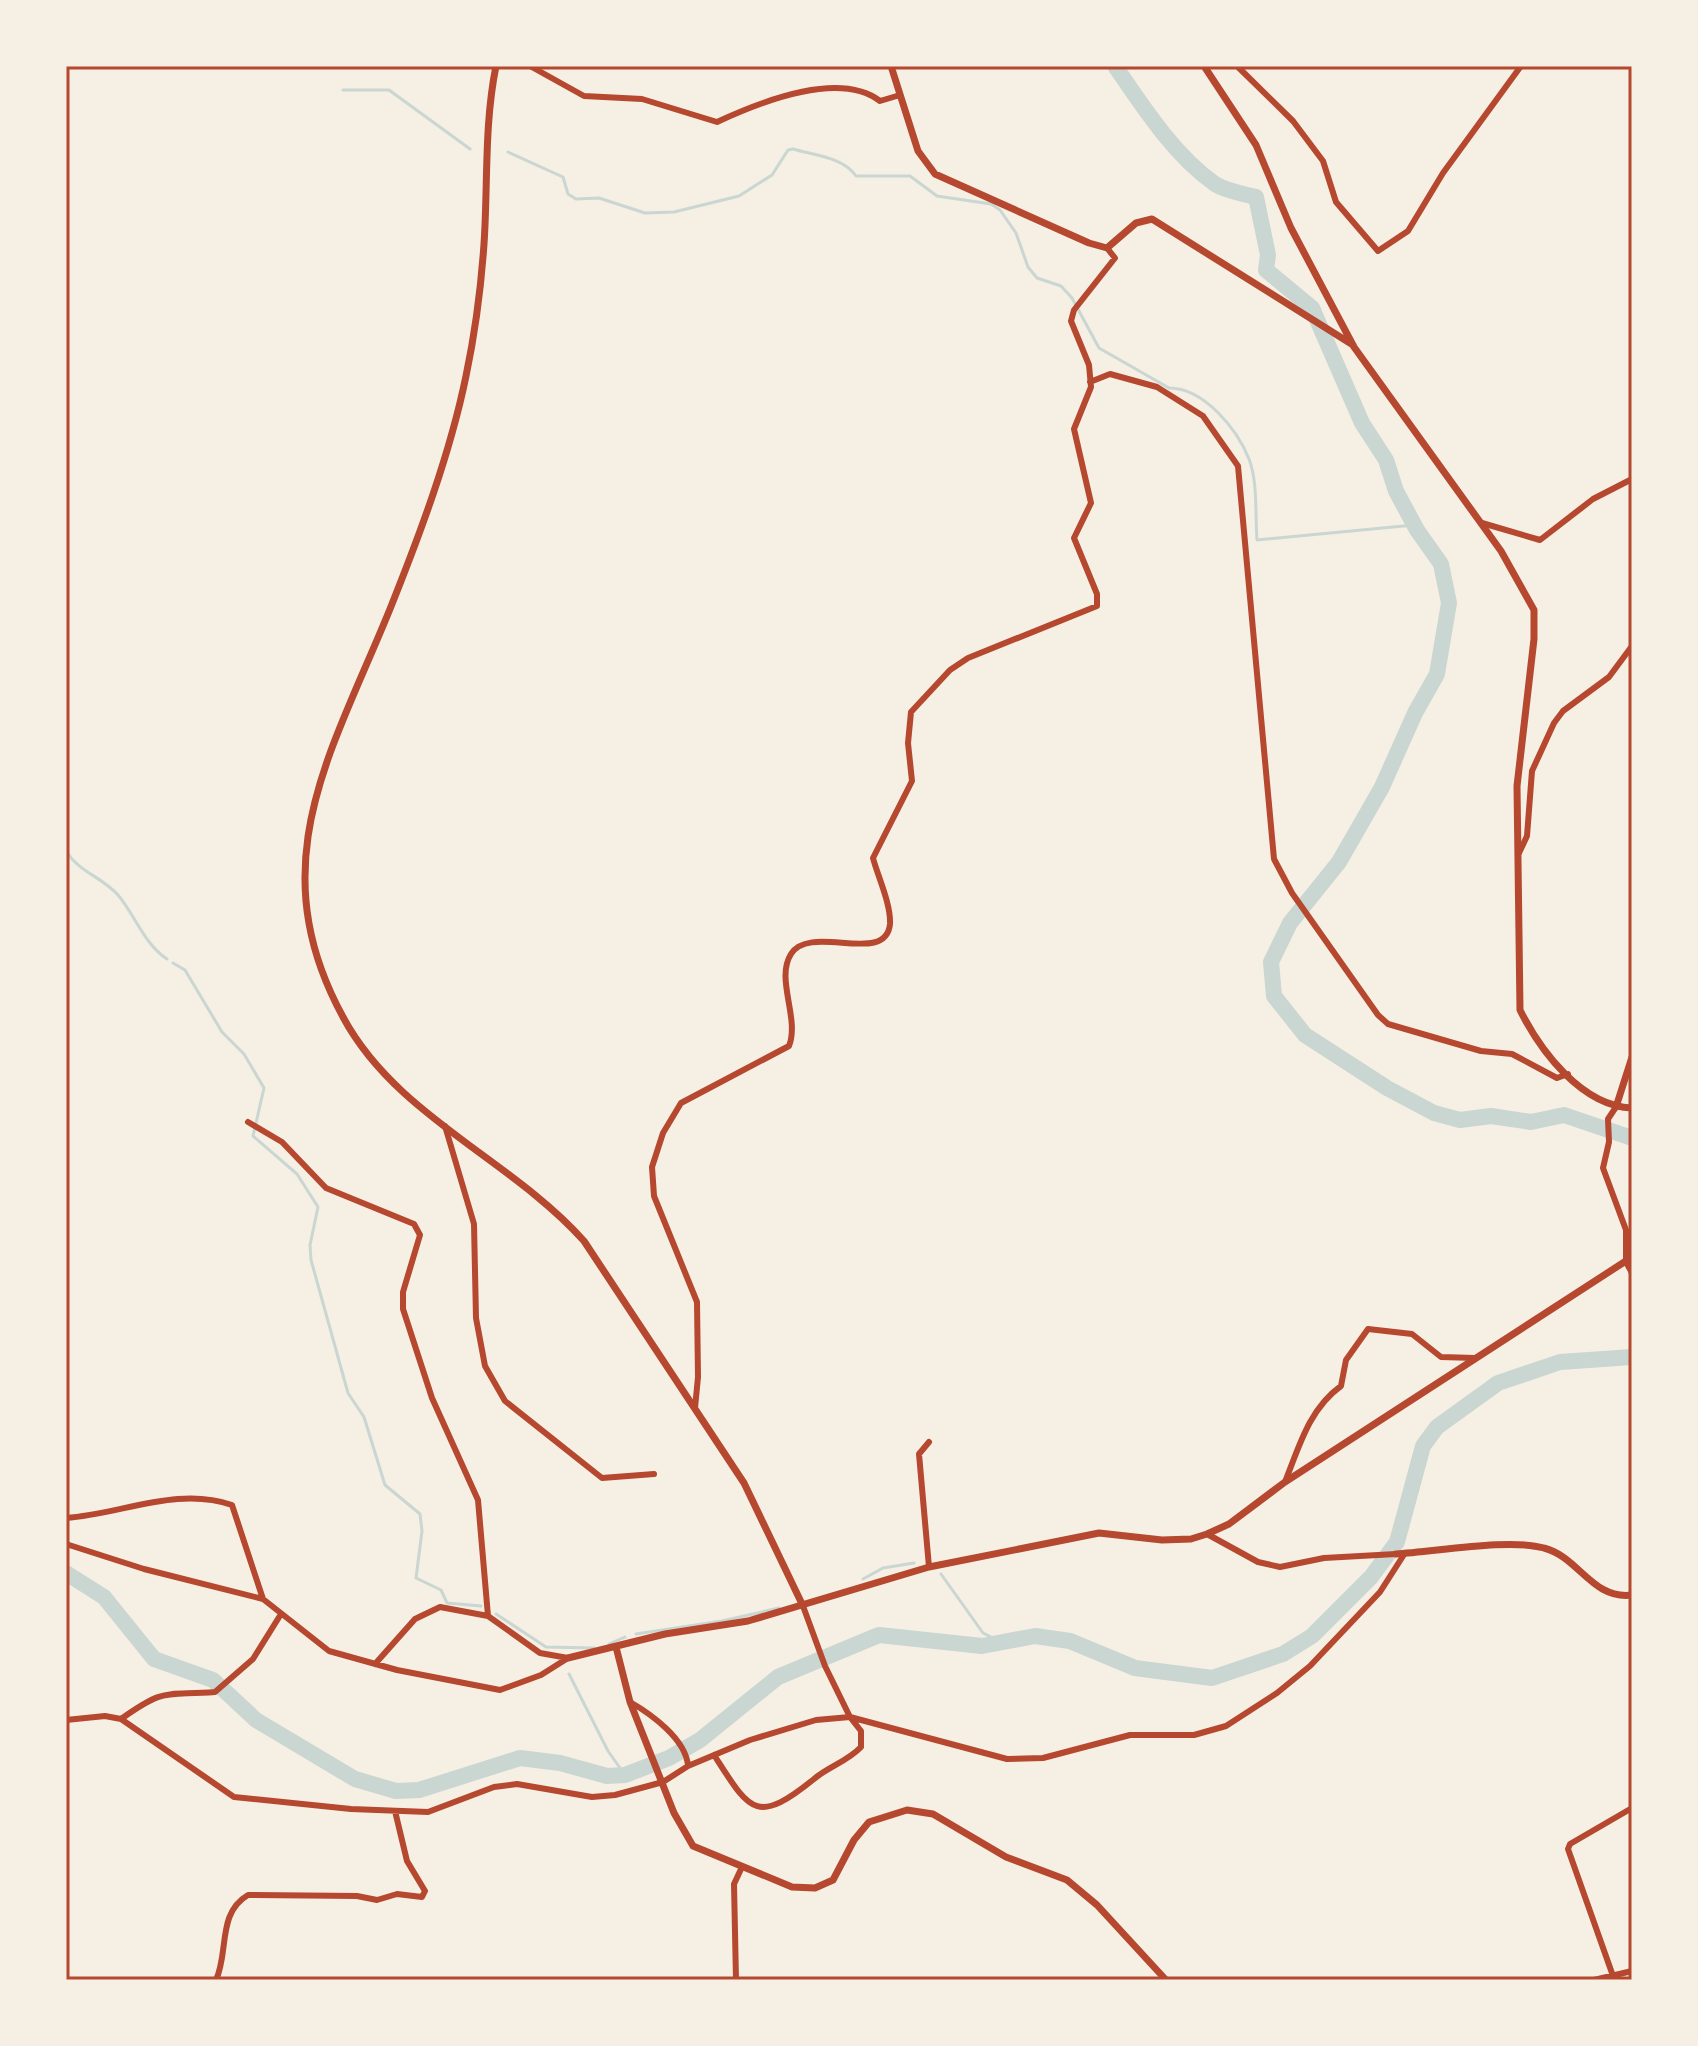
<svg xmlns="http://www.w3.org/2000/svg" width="1698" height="2046" viewBox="0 0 1698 2046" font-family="'DM Sans',sans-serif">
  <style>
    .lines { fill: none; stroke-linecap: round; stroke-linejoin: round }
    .stream { stroke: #c9d6d2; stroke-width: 3 }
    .river { stroke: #c9d6d2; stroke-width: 16 }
    .minor { stroke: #b5482f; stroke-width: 6 }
    .tertiary { stroke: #b5482f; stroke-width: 7 }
    .neatline { fill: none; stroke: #b5482f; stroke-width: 3 }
  </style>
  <rect width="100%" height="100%" fill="#f6efe4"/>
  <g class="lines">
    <path class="stream" d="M343,90H389L470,149
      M508,152L563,177L568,194L576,199L599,198L645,213L674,212L739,196L772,175L788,150L793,149C813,155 843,157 856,176H910L937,196L991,204L1000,210L1016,233L1028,267L1037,278L1061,286L1072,298L1099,348L1169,388C1204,388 1237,429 1249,459C1258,482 1255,515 1257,540L1414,525
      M66,851C79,872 102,877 118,895C135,915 144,944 167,959
      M173,963L185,970L222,1032L244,1054L264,1088L253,1136L297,1174L318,1207L310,1245L311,1260L348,1393L364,1417L385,1485L420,1514L422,1531L416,1578L441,1590L447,1603L481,1606
      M941,1574L983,1633L1001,1642
      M863,1579L883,1568L914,1563
      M496,1614L546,1647L594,1648
      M636,1634L722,1621L779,1608
      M609,1644L625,1637
      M569,1674L608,1751L625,1775"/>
    <path class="river" d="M1115,66C1143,107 1174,155 1215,184C1226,191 1244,194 1256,197L1268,255L1266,270L1312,308L1362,423L1386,460L1396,491L1417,530L1441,564L1449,603L1437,674L1415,713L1382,787L1339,862L1290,923L1271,962L1274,996L1305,1035L1387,1088L1434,1113L1460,1120L1491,1116L1531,1122L1564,1115L1632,1138
      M66,1573L104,1597L154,1659L213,1680L256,1720L355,1779L396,1791L419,1790L520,1758L560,1763L607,1776L625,1775L669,1758L700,1740L778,1677L879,1635L982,1646L1035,1636L1070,1641L1135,1668L1212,1678L1283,1654L1312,1636L1371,1577L1397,1542L1423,1446L1437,1427L1498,1383L1560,1362L1632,1357"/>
    <path class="minor" d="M530,66L584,96L642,99L717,122C760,102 839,70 880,101L900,95
      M1237,66L1293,121L1323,161L1336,202L1378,251L1408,231L1443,173L1521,66
      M1090,382L1110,374L1157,387L1203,416L1238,466L1274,859L1292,893L1378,1015L1388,1024L1481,1051L1512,1054L1557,1078L1568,1074
      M1482,523L1540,540L1593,499L1632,479
      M1519,853L1527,836L1532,771L1554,723L1563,711L1609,677L1632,646
      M1616,1107L1608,1119L1609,1142L1603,1168L1626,1230V1262L1632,1273
      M248,1122L282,1142L326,1188L414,1224L420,1235L403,1292V1309L432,1398L478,1500L488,1616
      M445,1126L474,1224L476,1318L485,1366L505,1401L602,1478L654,1474
      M695,1408L698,1377L697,1302L654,1196L652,1167L663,1133L681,1103L789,1046C800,1018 775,979 791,954C810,923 886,966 890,924C891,904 878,877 873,858L912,781L908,743L911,712L950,670L968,658L1097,606V594L1074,538L1091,503L1074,429L1091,387L1089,365L1071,321L1074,310L1115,258L1107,248
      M929,1442L919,1454L929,1567
      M1285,1482C1299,1447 1309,1409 1341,1386L1346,1360L1368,1329L1412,1334L1441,1357L1475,1358
      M66,1518C122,1514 177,1486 232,1505L263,1599
      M1207,1534L1258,1562L1280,1567L1324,1558L1396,1554
      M66,1544L144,1569L263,1599L329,1651L397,1670L500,1690L541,1675L568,1658
      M375,1664L415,1619L440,1607L488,1616L540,1653L568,1658
      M630,1702C651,1714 686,1739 688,1766
      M121,1719C166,1687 164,1696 215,1692L253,1659L281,1614
      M66,1720L105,1716L121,1719L234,1797L351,1809L428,1812L494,1787L517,1784L592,1797L615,1795L663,1782L688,1766L750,1740L816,1720L850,1717L1007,1759L1043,1758L1130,1735H1194L1226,1726L1277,1693L1310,1666L1380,1592L1405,1553
      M714,1755C750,1811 756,1826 814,1779C828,1767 848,1761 861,1747V1731L850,1717L825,1666L803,1606
      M1613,1976L1568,1849L1570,1844L1632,1808
      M216,1980C229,1952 217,1913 248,1895L357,1896L377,1900L397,1894L422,1897L425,1891L407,1861L395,1811
      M736,1980L734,1884L742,1867
      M1594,1980L1632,1971"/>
    <path class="tertiary" d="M496,66C484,125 488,185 484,244C481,288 475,333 466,376C450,454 420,534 390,609C332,752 259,863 343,1017C396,1116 511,1159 584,1241L744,1483L803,1606
      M891,66L918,151L935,174L1089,243L1107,248L1136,223L1152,219L1353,345
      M1204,66L1256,145L1291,228L1354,347L1501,551L1534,610V639L1517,786L1520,1010C1541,1052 1582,1106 1632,1108
      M1616,1107L1632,1057
      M1396,1554C1435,1552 1509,1538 1544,1548C1579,1557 1592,1600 1632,1595
      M616,1647L630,1702L674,1813L693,1846L792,1887L815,1888L833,1880L854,1840L869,1822L907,1810L933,1814L1006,1857L1067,1880L1097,1905L1166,1980
      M568,1658L665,1634L748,1621L929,1567L1099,1533L1162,1540L1191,1539L1207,1534L1229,1524L1285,1482L1632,1257"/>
  </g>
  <rect width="1698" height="2046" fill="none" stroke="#f6efe4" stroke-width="136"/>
  <rect x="68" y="68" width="1562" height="1910" class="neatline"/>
</svg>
